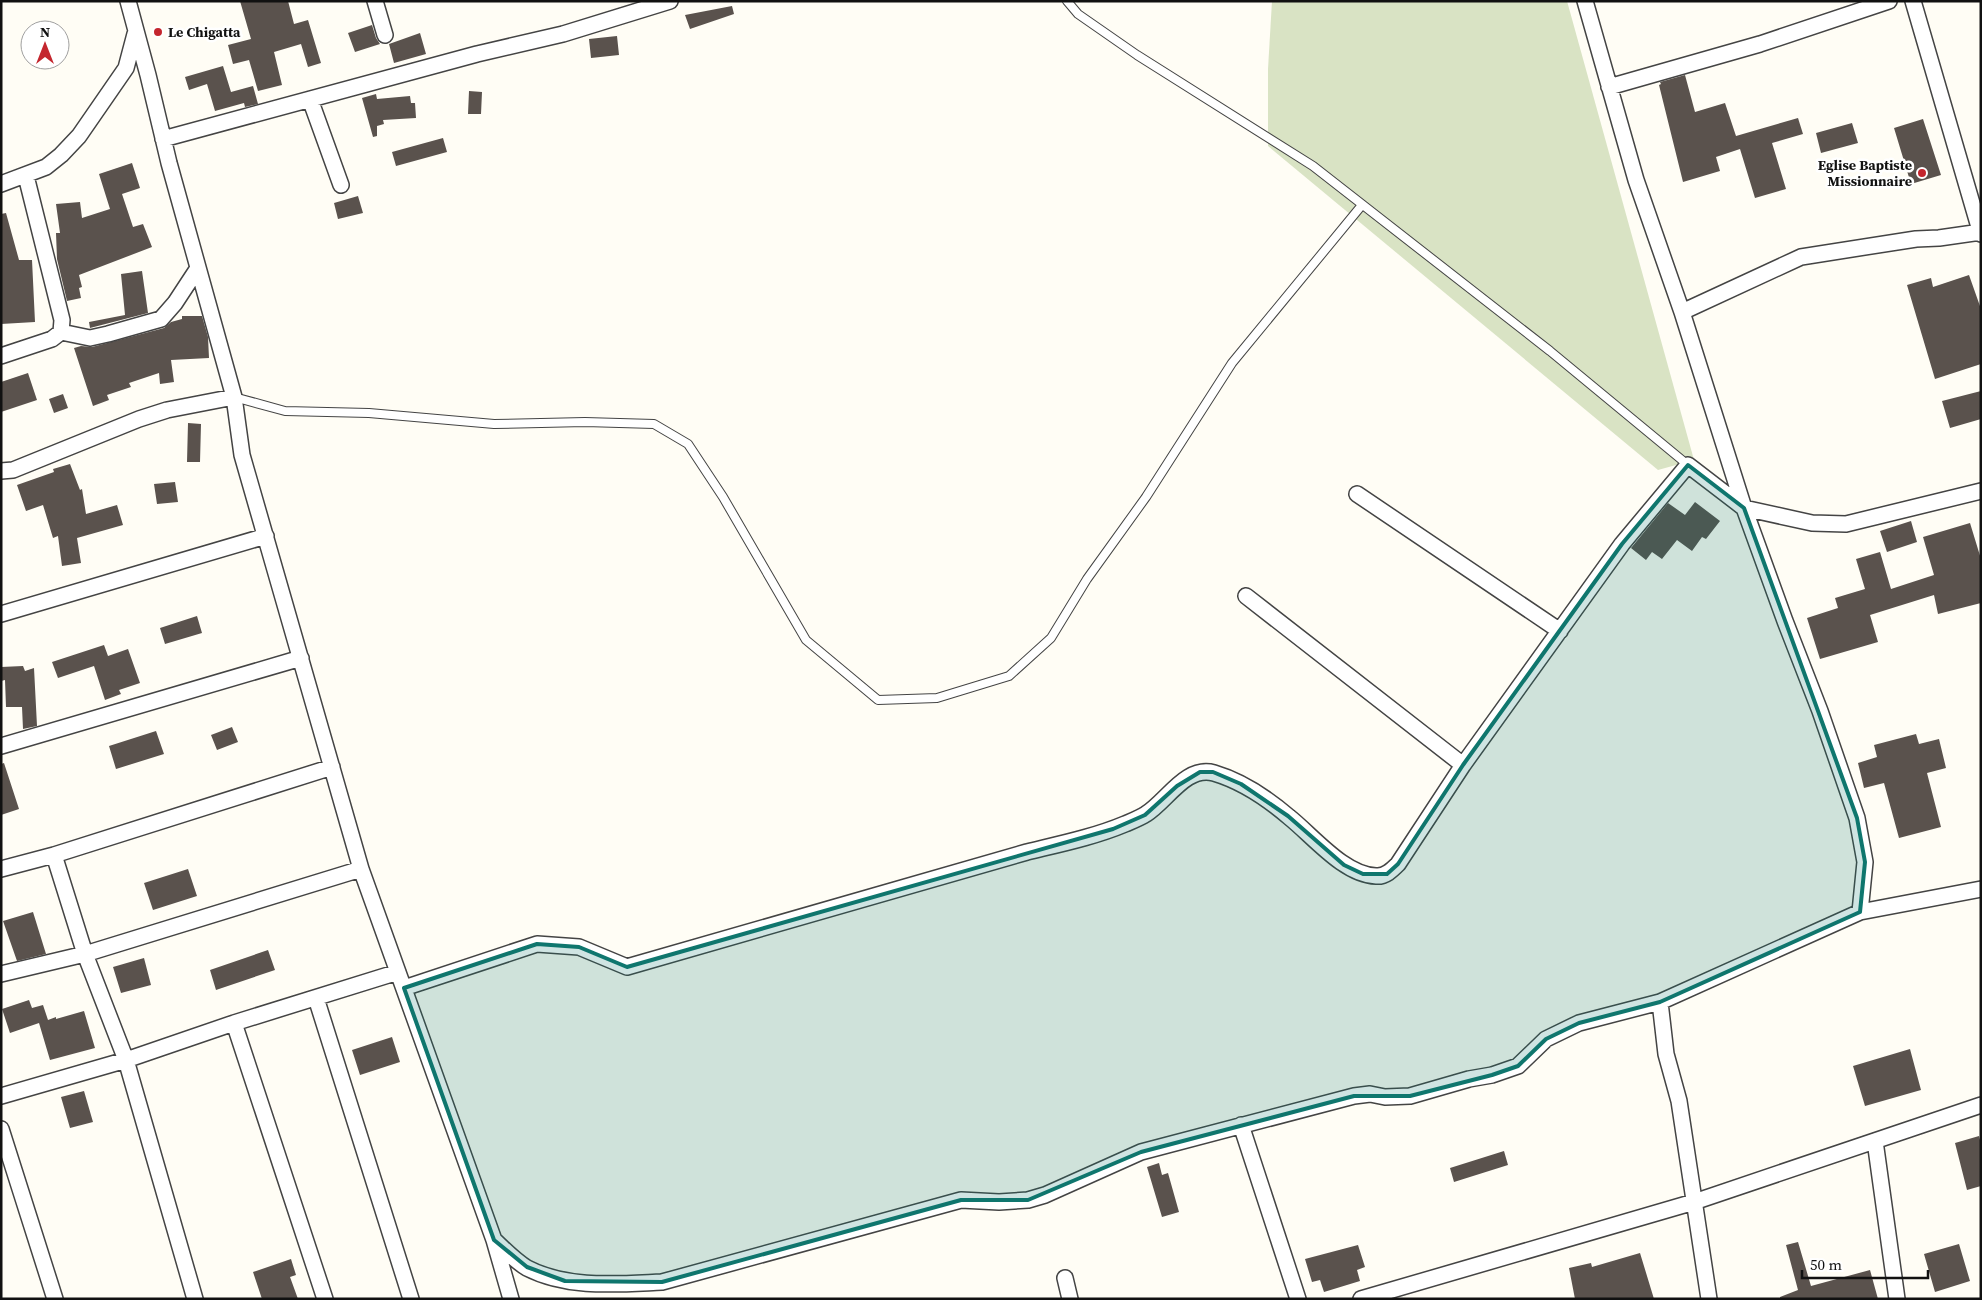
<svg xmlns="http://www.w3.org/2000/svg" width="1982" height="1300" viewBox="0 0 1982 1300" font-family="'Source Serif 4',serif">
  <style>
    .cemetery { fill: #d9e3c4 }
    .building { fill: #5a524d }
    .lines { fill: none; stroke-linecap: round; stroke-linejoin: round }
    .service-casing { stroke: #444; stroke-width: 10 }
    .minor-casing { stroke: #444; stroke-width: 18 }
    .service { stroke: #fff; stroke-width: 8 }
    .minor { stroke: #fff; stroke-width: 15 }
    .marked { fill: #0f766e; fill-opacity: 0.2; stroke: #0f766e; stroke-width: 4; stroke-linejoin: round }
    .poi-dot { fill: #c4262e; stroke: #fff; stroke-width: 2 }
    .labels { text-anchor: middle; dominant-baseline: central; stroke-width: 5; stroke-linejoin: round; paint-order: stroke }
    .poi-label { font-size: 14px; font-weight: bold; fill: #111; stroke: #fff; text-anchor: start }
  </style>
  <rect width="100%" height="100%" fill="#fffdf5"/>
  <path class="cemetery" d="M1272,1H1567L1694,460L1658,470L1268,146V69Z"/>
  <path class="building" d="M240,1H288L294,24L308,20L321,63L308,67L301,44L274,52L282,85L258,91L249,60L233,64L228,45L251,39Z
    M732,6L734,14L690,29L685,15Z
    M372,25L376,38L380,44L355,52L348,33Z
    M420,33L426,54L394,63L389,44Z
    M617,36L619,55L591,58L589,39Z
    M223,66L231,92L253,86L258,104L245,107L244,103L215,111L207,84L189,90L185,77Z
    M1685,75L1695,112L1725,103L1736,136L1798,118L1803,134L1772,143L1786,189L1755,198L1740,149L1716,157L1720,171L1683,182L1659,85L1661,84L1660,82Z
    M469,91L482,92L481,114H468Z
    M376,94L377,99L410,96L411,103H415L416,118L383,120L384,124L377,126V136L373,137L362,98Z
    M1923,119L1941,175L1911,184L1894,128Z
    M1852,123L1858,143L1821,153L1816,133Z
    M443,138L447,152L396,166L392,152Z
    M132,163L140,188L122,194L133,227L143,224L152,247L79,275L82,287L79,288L81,298L67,301L57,259L56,233H60L56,204L80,202L82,218L110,209L99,174Z
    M358,196L363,213L338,219L334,203Z
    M6,213L19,260H32L35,322L1,324V214Z
    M142,271L148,313L90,328L89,322L125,315L121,274Z
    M1969,275L1981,309V364L1935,379L1907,285L1931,278L1933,287Z
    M182,316H202L208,337L209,358L171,360L174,382L160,384L159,373L129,383L131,387L107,395L109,400L93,406L74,348L81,346L92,347L164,328L171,322L182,319Z
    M28,373L37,400L1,412V382Z
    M1981,391V419L1950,428L1942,401Z
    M63,394L68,408L54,413L49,399Z
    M188,423L201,424L200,462H187Z
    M70,464L80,490L82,489L86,514L117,505L123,525L77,538L81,563L62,566L58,536L53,538L43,505L26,511L17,485L54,472L53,469Z
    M175,482L178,502L157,504L154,484Z
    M1695,502L1720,521L1706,539L1702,537L1692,551L1677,540L1662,559L1652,552L1646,560L1631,548L1668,503L1685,515Z
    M1911,521L1917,542L1887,552L1880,531Z
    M1970,523L1981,559V603L1938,614L1934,595L1870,615L1878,642L1820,659L1807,618L1838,608L1835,598L1865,589L1856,559L1880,552L1891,589L1934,575L1923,537Z
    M197,616L202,633L165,644L160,628Z
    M104,645L108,656L128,649L140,683L119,690L121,694L105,700L94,666L58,678L52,662Z
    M23,666L25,671L34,668L37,726L23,729L22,707H6L5,680L1,681V667Z
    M232,727L238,742L217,750L211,735Z
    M156,731L164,754L116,769L109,746Z
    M1916,734L1919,744L1939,739L1946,768L1927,773L1941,827L1899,838L1884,783L1864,788L1858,763L1877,757L1874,745Z
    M4,763L19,809L1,815V764Z
    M188,869L197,896L153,910L144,883Z
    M33,912L46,954L17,961L3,921Z
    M268,950L275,970L216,990L210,970Z
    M144,958L151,985L121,993L113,967Z
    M29,1000L32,1008L43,1005L48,1020L56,1017V1019L84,1011L95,1048L50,1060L39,1023L10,1033L2,1009Z
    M392,1037L400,1062L360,1075L352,1050Z
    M1910,1049L1921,1090L1865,1106L1853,1066Z
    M84,1091L93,1122L70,1128L61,1097Z
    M1979,1136L1981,1144V1186L1967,1190L1955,1143Z
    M1504,1151L1508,1165L1454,1182L1450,1168Z
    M1159,1163L1162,1175L1168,1173L1179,1212L1162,1217L1147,1167Z
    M1798,1242L1811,1286L1870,1270L1878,1299H1780V1297L1798,1290L1786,1245Z
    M1959,1244L1970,1281L1935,1292L1924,1254Z
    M1358,1245L1365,1267L1357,1270L1360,1281L1324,1292L1320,1280L1312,1282L1305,1259Z
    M1640,1253L1654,1299H1575L1569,1268L1591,1263L1592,1267Z
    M291,1259L296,1275L290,1277L298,1299H262L253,1272Z"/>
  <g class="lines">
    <defs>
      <path id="service" d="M1067,1L1078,14L1137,55L1313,166L1550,351L1688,465
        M234,397L285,411L369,413L494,424L585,422L654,424L688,444L723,497L806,640L878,700L937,698L1009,676L1051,638L1087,579L1146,497L1232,363L1362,205"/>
      <path id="minor" d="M128,1L148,75L169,163L234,397L242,455L361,869L494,1240L511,1299
        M375,1L385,35
        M1585,1L1636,180L1682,312L1744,508L1785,621L1820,711L1857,818L1865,862L1860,912
        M1913,1L1981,234
        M1609,87L1760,44L1889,1
        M310,99L341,185
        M163,139L477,54L563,34L670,1
        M1,184L46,167L61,155L79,136L126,68L135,34
        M1682,312L1801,257L1916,239L1939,238L1981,232
        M61,332L90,338L108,334L161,319L175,303L198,268
        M1,356L52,339L61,332L62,320L26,176
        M1,471L13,470L139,419L167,410L234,397
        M1357,494L1560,631
        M1246,596L1463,765
        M1,614L266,536
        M1,746L301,658
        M54,855L85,954L126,1060L195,1299
        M1,869L54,855L332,767
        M1,974L85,954L361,869
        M404,988L537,944L579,947L627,967L1027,852C1060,844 1094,837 1125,824C1132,821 1140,818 1146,814C1167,801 1186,765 1214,773C1241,781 1268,799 1289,817C1313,836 1344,875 1376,876C1385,877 1392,870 1398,864L1463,765L1622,544L1688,465L1744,508L1812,523L1846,524L1981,491
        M316,998L411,1299
        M234,1023L325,1299
        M1,1096L126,1060L234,1023L398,972
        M1241,1125L1298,1299
        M1,1129L55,1299
        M1875,1141L1897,1299
        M494,1240C504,1249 515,1261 527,1268C568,1289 617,1284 662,1282L961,1200L999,1202L1028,1200L1045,1195L1141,1152L1354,1096L1370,1094L1385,1097L1410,1096L1469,1079L1492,1075L1518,1066L1546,1039L1579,1023L1660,1002
        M1065,1278L1070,1299
        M1361,1299L1694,1202L1981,1105
        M1709,1299L1679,1101L1666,1054L1660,1002L1860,912L1981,889"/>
    </defs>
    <use href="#service" class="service-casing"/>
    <use href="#minor" class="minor-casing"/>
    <use href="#service" class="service"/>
    <use href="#minor" class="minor"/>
  </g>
  <path class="marked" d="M1688,465L1744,508L1857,818L1865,862L1860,912L1660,1002L1579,1023L1546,1039L1518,1066L1492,1075L1410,1096H1354L1141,1152L1028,1200H961L662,1282L565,1281L527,1267L494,1240L404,988L537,944L579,947L627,967L1113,829L1145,815L1177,786L1200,772H1213L1241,784L1288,816L1344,865L1363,874H1387L1398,864L1463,765L1622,544Z"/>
  <g class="poi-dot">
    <circle cx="158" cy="32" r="5"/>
    <circle cx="1922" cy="173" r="5"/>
  </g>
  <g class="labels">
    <g class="poi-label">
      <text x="168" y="32">Le Chigatta</text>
      <text x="1912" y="165" text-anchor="end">Eglise Baptiste<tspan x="1912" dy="16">Missionnaire</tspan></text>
    </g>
  </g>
  <rect width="1982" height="1300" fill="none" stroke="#111111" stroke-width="5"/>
  <g transform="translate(45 45)"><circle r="24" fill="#ffffff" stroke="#a0a0a0"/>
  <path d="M0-4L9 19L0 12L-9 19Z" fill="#c4262e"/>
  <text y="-8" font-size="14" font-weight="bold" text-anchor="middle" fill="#111111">N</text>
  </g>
  <path d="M1802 1270v8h126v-8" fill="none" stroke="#111111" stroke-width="2.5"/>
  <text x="1810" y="1270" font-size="15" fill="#111111" stroke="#ffffff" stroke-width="4" paint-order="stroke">50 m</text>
</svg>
